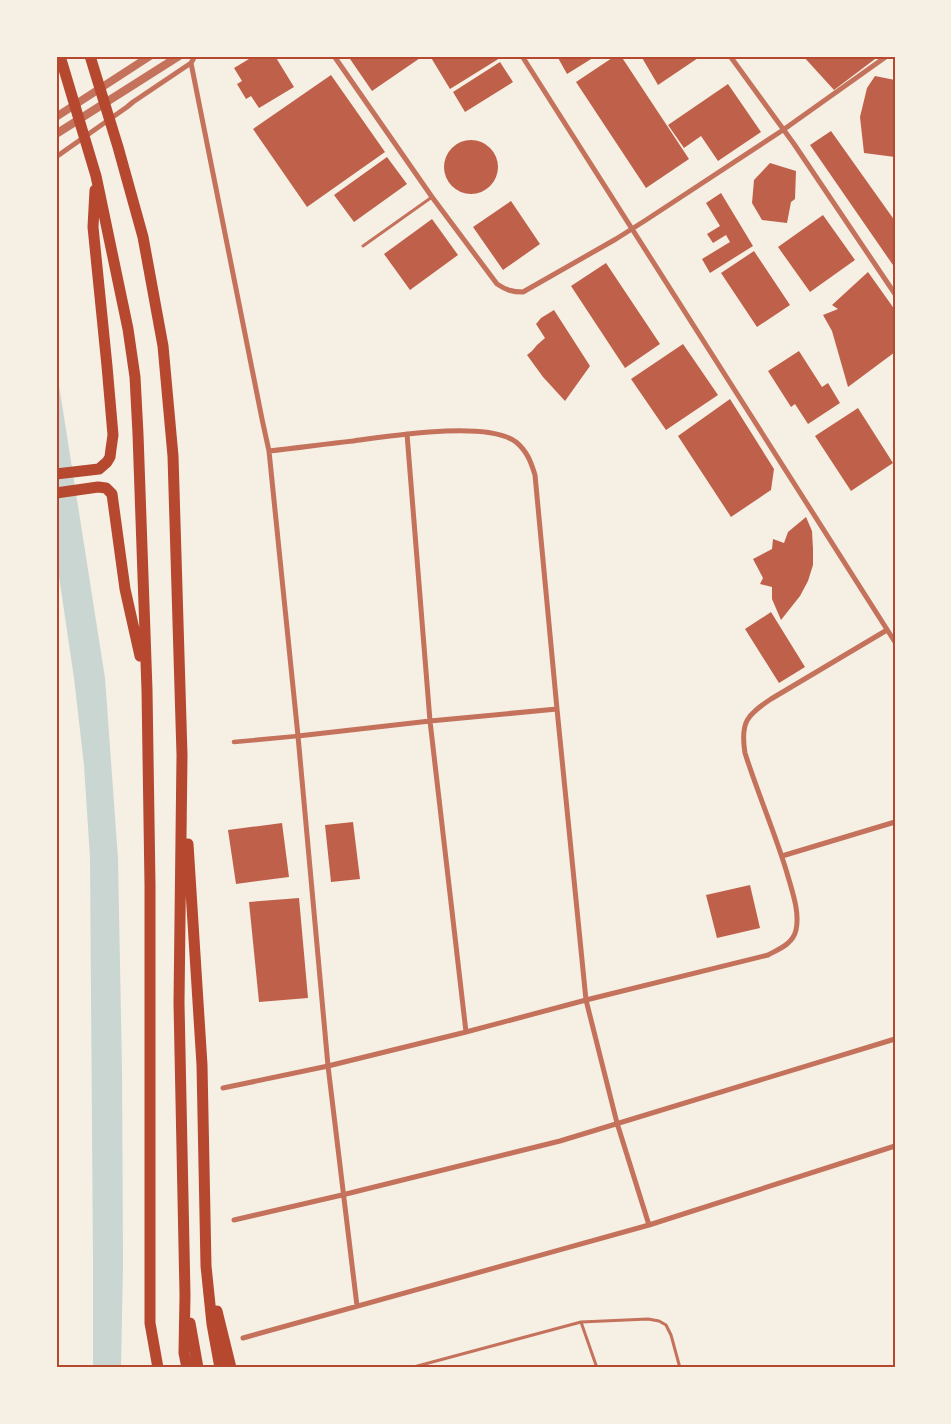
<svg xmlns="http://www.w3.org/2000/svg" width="951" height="1424" viewBox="0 0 951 1424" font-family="'Roboto Condensed',sans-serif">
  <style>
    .water { fill: #c9d6d2 }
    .building { fill: #bf614a }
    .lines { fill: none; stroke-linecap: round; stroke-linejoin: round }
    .service { stroke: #c5725c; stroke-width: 3 }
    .pedestrian { stroke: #c5725c; stroke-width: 4.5 }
    .minor { stroke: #c5725c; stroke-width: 5 }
    .tertiary { stroke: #c5725c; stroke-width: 8 }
    .motorway { stroke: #b5482f; stroke-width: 11 }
    .neatline { fill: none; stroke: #b5482f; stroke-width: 2 }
  </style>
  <rect width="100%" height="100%" fill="#f6efe4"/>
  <path class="water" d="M56,366L105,678L118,859L122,1070L123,1263L121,1368H93V1259L90,858L84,765L74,678L56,556Z"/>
  <path class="building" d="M254,56H275L294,87L259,108L251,96L246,99L237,84L242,81L234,68Z
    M348,56H423L372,91Z
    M430,56H499L500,58L450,89Z
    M557,56H596L567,74Z
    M615,56H621L689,159L646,188L576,82Z
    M641,56H701L658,85Z
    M803,56H879L834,90Z
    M500,62L513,82L465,112L453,92Z
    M331,75L385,152L307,207L253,129Z
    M875,76L895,80V157L864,153L860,117L867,88Z
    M728,84L761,132L718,161L701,136L684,148L668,125Z
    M831,131L895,221V268L810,145Z
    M444 167a27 27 0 1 1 54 0a27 27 0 1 1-54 0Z
    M387,157L407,184L354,222L334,195Z
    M770,163L796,171L795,199L791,202L787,223L762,220L752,203L754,180Z
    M721,193L753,246L710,273L702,259L730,242L726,235L713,243L707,234L720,226L706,203Z
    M511,201L540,244L503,270L473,227Z
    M823,215L855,260L810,292L778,247Z
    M432,219L458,255L410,290L384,254Z
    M754,251L790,305L757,327L721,273Z
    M606,263L660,344L625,368L571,286Z
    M868,272L895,310V352L848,387L832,331L823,315L838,309L832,305Z
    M554,310L590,366L565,401L543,377L527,355L532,351L537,345L545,338L536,324L541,318Z
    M683,344L718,395L666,430L631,379Z
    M799,351L822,387L828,383L840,403L808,424L795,404L791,407L768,371Z
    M730,399L774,469L771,490L731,517L678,436Z
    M858,408L893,463L851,491L815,436Z
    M806,517L812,531L813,549V565L808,581L800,596L781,620L772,599V587L760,584L763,578L753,559L772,549L773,539L784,543L788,532Z
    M771,612L805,667L779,683L745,629Z
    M353,822L360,879L331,882L325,825Z
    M282,823L289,877L236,884L228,830Z
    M750,885L760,928L717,938L706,895Z
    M299,898L308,998L259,1002L249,902Z"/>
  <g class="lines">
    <path class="service" d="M363,246L432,197
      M581,1322L597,1368
      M410,1368L581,1322L648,1319L659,1321L666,1325L671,1335L680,1368"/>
    <path class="pedestrian" d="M234,742L298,736"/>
    <path class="minor" d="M334,56L432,197L497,284C506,290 512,292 523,292L616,239L646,220L783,130L887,56
      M522,56L895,642
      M730,56L794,144L895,294
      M191,63L262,419L269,451L298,736L328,1066L357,1306
      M56,157L127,107L133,102L191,63L195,56
      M407,434L430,721L466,1032
      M269,451C297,448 325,444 353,441C390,436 487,420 516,442C527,451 531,462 535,475L557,709L586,1000L617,1123L649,1225
      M298,736L430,721L557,709
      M782,856L895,822
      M223,1088L328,1066L466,1032L586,1000L768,955C779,949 793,944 796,930C800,912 792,891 787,873C775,833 758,794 745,753C740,722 747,715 771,699L887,630
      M234,1220L342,1195L560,1141L895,1039
      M243,1338L649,1225L895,1146"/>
    <path class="tertiary" d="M56,117L150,56
      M56,134L179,56"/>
    <path class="motorway" d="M60,56L96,176L128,329L135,377L138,434L147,690L150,885V1323L158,1368
      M90,56L118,147L143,237L163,346L173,456L182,755L179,1003L185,1295L184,1353L187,1368
      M56,474L99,469L107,462L110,457L111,449L113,435L107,366L93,227L95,190
      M56,493L98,487L106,488L112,494L125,589L140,656
      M188,844L202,1065L206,1266L212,1324L220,1368
      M217,1311L231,1368
      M190,1323L198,1368"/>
  </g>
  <rect width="951" height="1424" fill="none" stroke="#f6efe4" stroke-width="115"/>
  <rect x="58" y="58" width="836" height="1308" class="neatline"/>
</svg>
